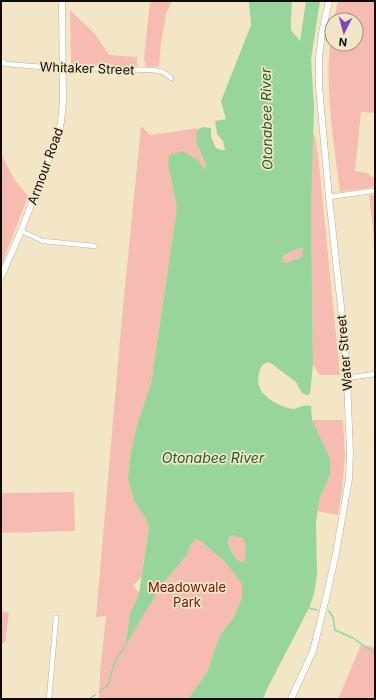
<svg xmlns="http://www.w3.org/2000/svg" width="376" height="700" viewBox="0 0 376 700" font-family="Inter,sans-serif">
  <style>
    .green { fill: #f7bcb1 }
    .water { fill: #97d59d; fill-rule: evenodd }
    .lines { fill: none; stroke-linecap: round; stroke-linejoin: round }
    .stream { stroke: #97d59d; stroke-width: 1.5 }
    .street-casing { stroke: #bbb093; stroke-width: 5.5 }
    .secondary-casing { stroke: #bbb093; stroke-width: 7 }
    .street { stroke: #fff; stroke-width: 4.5 }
    .secondary { stroke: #fff; stroke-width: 6 }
    .labels { text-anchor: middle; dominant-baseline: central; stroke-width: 3.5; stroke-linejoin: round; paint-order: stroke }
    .street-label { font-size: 13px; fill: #100c03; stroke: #f2e6c7 }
    .park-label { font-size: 13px; fill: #74140a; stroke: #f2e6c7 }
    .water-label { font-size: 14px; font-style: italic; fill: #1d5e2a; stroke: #f2e6c7 }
  </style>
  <rect width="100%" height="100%" fill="#f2e6c7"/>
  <path class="green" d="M150,1H172L166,14L161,43L159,66L146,67L144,58Z
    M338,1H375V113L361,112L355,171L367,173L375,179V187L340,192C337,171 335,151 332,130C329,99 326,62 332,31V44H356V20H334Z
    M70,10L95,34L109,55L137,57V68L71,64Z
    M141,126L150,135L199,128L197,130L196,142L206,165L205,168L204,170L169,156L168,164L177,208L151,383L137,425L131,451L128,478L134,501L146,519L149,527L141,578L133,585L139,593L130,614L125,645L152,601L160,587L187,555L189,547L195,539L202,542L224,561L242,584V597L234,617L221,634L216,646L207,672L188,699H99L100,672L106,616L96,617L122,317Z
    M313,134L315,136L318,155L340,375H320L313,365L311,212Z
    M1,153C9,169 15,183 28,196L1,267Z
    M369,195H375V267L373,230Z
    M304,248L302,257L286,263L283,261L282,257L296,249Z
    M312,420H343L345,455L342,490L338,515L317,511L319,500L330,475Z
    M74,492L75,531L1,533V493Z
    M233,535L239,537H241C247,542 245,552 245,559V561L242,562C234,560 230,548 228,540L230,537Z
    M1,611L9,613L5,642L1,645Z
    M361,645L375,647V699H338Z"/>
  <path class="water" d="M249,1H292L291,20V30L300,41L306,1H320L311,59L314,108L311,212L313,365L310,394L307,395L302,393L296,382L272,364L268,362L262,365C258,373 256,384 262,392C268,400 283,408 293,409C296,409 298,407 302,406C304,405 308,406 311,406L312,420L330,459V475L319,500L316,523L317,575L314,594L309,608L267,689L263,699H188L207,672L216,646L221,634L234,617L242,597V584L224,561L202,542L195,539L189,547L187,555L160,587L152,601L125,646L130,614L139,593L149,527L146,519L134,501L128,478L131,451L137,425L151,383L177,208L168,164L169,155L182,151L198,160L204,169L205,168L206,165L196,142L197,130L203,127L211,128V137L216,148L221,150H225L223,141L217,134L215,121L226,119L221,101L251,25ZM303,248L302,257L286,263L283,261L282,257L296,249ZM233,535L239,538L241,537C247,543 245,552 245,559V561L242,562C234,560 229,548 228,540L230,537Z"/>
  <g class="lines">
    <path class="stream" d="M309,608L317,610
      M329,611L333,617L335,630L353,638L364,646L375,653
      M99,692L108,685L115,661L125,646
      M89,699L95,695"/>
    <defs>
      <path id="street" d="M1,61L6,64L43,67L153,70L163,72L171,78
        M329,197L372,191
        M21,231L43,241L95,246
        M347,378L375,374
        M49,699L56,618"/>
      <path id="secondary" d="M1,277L21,231L57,137L61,122L63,101L62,1
        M291,699L313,651L327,594L336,553L349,479L350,453L347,378L341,307L329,197L319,87V58L322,33L329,1"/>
    </defs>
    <use href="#street" class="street-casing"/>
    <use href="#secondary" class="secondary-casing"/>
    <use href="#street" class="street"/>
    <use href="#secondary" class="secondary"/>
  </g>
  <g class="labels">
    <g class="street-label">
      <text transform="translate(87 68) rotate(2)">Whitaker Street</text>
      <text transform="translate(45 166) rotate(-70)">Armour Road</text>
      <text transform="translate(344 353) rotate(-95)">Water Street</text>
    </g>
    <g class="park-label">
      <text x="187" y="587">Meadowvale<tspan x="187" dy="15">Park</tspan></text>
    </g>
    <g class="water-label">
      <text transform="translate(266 119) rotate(-91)">Otonabee River</text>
      <text x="213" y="457">Otonabee River</text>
    </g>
  </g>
  <rect width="376" height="700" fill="none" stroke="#100c03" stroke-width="4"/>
  <g transform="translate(344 32) rotate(186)"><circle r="19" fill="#f2e6c7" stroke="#988f79"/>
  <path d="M0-3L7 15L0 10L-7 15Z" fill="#8047bd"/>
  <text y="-6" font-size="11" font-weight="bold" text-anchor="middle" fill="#100c03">N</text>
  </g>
</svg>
